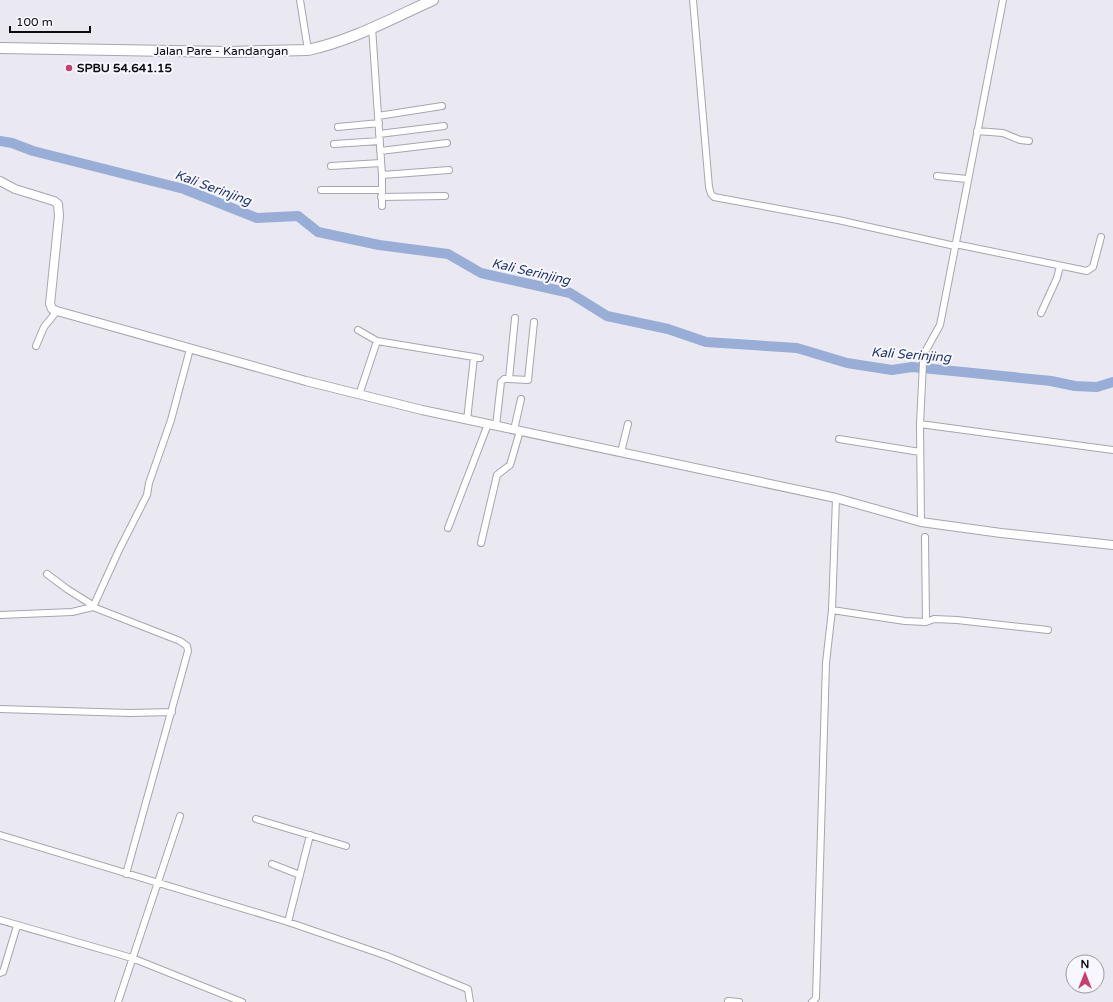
<svg xmlns="http://www.w3.org/2000/svg" width="1113" height="1002" viewBox="0 0 1113 1002" font-family="'Varela Round',sans-serif">
  <style>
    .lines { fill: none; stroke-linecap: round; stroke-linejoin: round }
    .river { stroke: #98aed6; stroke-width: 10 }
    .minor-casing { stroke: #a7a5af; stroke-width: 8 }
    .tertiary-casing { stroke: #a7a5af; stroke-width: 10 }
    .primary-casing { stroke: #a7a5af; stroke-width: 12 }
    .minor { stroke: #fff; stroke-width: 6 }
    .tertiary { stroke: #fff; stroke-width: 8 }
    .primary { stroke: #fff; stroke-width: 10 }
    .poi-dot { fill: #ca3d6f; stroke: #f8f6fe; stroke-width: 1.5 }
    .labels { text-anchor: middle; dominant-baseline: central; stroke-width: 4; stroke-linejoin: round; paint-order: stroke }
    .street-label { font-size: 12px; fill: #0c0b0f; stroke: #f8f6fe }
    .poi-label { font-size: 12px; font-weight: bold; fill: #0c0b0f; stroke: #f8f6fe; text-anchor: start }
    .water-label { font-size: 13px; font-style: italic; fill: #1f376a; stroke: #f8f6fe }
  </style>
  <rect width="100%" height="100%" fill="#eae9f2"/>
  <g class="lines">
    <path class="river" d="M0,141L12,143L33,151L184,189L257,218L298,216L318,232L379,245L448,254L481,273L570,293L607,316L668,329L706,342L797,348L847,363L892,370L912,367L963,372L1051,381L1075,386L1097,387L1113,382"/>
    <defs>
      <path id="minor" d="M300,0L308,50
        M693,0L709,187L711,194L714,197L838,220L955,246
        M372,27L382,175V206
        M378,116L442,106
        M338,127L379,123
        M977,131L1003,133L1020,140L1029,141
        M379,134L444,126
        M334,144L380,141
        M380,151L447,143
        M331,166L381,163
        M382,175L449,170
        M937,176L967,179
        M321,190H382
        M381,197L445,196
        M955,244L1087,271L1093,267L1101,237
        M1041,313L1057,278L1060,266
        M358,330L377,341L480,358
        M36,346L44,327L57,311
        M509,379L528,380L534,322
        M359,395L377,341
        M467,420L474,357
        M920,424L1113,450
        M496,426L501,382L504,379H509L515,318
        M514,430L521,399
        M839,439L920,452
        M621,452L628,424
        M921,522L920,424L923,363L925,352L940,325L1003,0
        M448,528L488,424
        M925,537L926,622
        M481,543L497,475L510,465L520,431
        M47,574L67,589L94,606
        M93,607L180,641L187,646L188,651L126,874
        M832,610L905,621L926,622L934,619L957,620L1048,630
        M0,615L72,612L93,607L119,550L147,495L149,483L171,420L190,349
        M0,709L130,713L172,712
        M256,819L346,846
        M0,835L288,922L387,956L468,989L470,1002
        M272,864L300,875
        M0,920L132,958L242,1002
        M288,922L310,835
        M0,973L3,972L17,926
        M728,1001L739,1002
        M118,1002L180,816
        M812,1002L816,998L826,663L832,610L836,498"/>
      <path id="tertiary" d="M0,181L15,189L54,201L58,204L59,216L50,304L52,309L57,311L306,381L422,410L836,498L921,522L1001,533L1113,545"/>
      <path id="primary" d="M0,48L229,52L308,50C351,41 393,18 433,0"/>
    </defs>
    <use href="#minor" class="minor-casing"/>
    <use href="#tertiary" class="tertiary-casing"/>
    <use href="#primary" class="primary-casing"/>
    <use href="#minor" class="minor"/>
    <use href="#tertiary" class="tertiary"/>
    <use href="#primary" class="primary"/>
  </g>
  <circle class="poi-dot" cx="69" cy="68" r="4"/>
  <g class="labels">
    <g class="street-label">
      <text x="221" y="51">Jalan Pare - Kandangan</text>
    </g>
    <g class="poi-label">
      <text x="77" y="68">SPBU 54.641.15</text>
    </g>
    <g class="water-label">
      <text transform="translate(213 188) rotate(20)">Kali Serinjing</text>
      <text transform="translate(531 272) rotate(13)">Kali Serinjing</text>
      <text transform="translate(911 355) rotate(4)">Kali Serinjing</text>
    </g>
  </g>
  <g transform="translate(1085 974)"><circle r="19" fill="#f8f6fe" stroke="#9a989e"/>
  <path d="M0-3L7 15L0 10L-7 15Z" fill="#ca3d6f"/>
  <text y="-6" font-size="11" font-weight="bold" text-anchor="middle" fill="#0c0b0f">N</text>
  </g>
  <path d="M10 26v6h80v-6" fill="none" stroke="#0c0b0f" stroke-width="2"/>
  <text x="16" y="26" font-size="12" fill="#0c0b0f" stroke="#f8f6fe" stroke-width="3" paint-order="stroke">100 m</text>
</svg>
